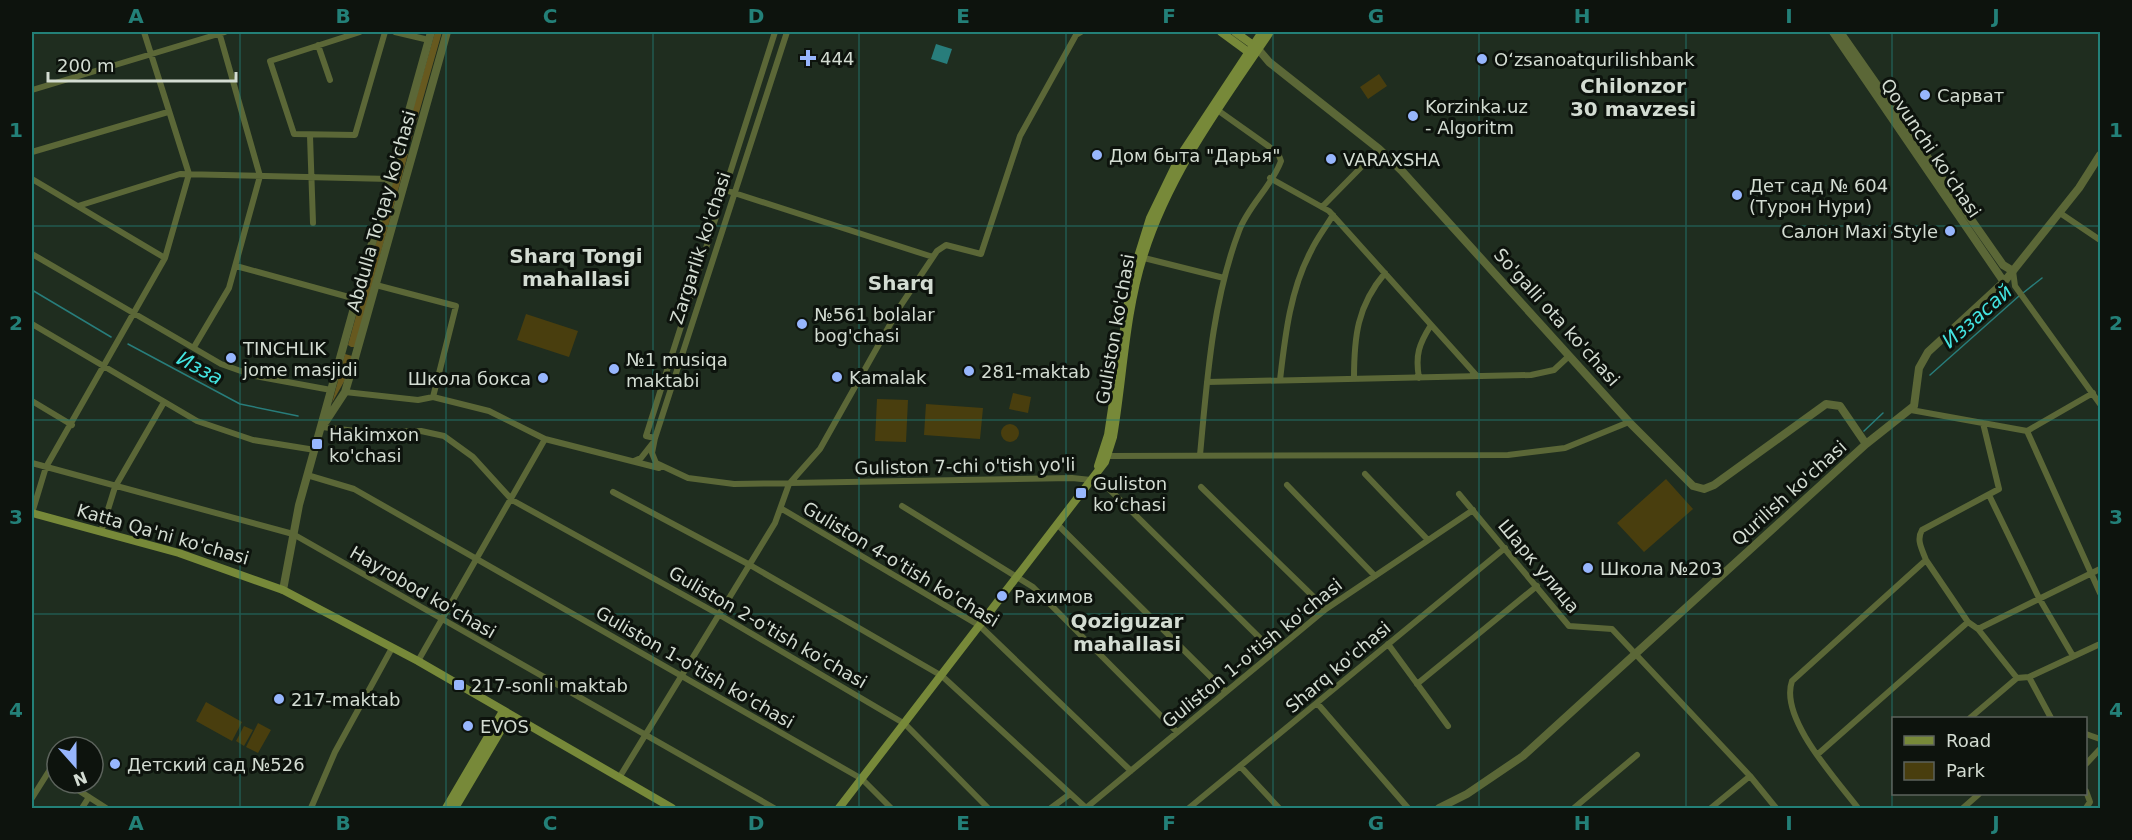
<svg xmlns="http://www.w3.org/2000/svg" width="2132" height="840" viewBox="0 0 2132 840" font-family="'DejaVu Sans',sans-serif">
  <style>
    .green { fill: #493e0e }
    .forest { fill: #67591f }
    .water { fill: #287d7b }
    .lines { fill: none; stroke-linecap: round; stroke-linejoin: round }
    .stream { stroke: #287d7b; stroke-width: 1.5 }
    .minor { stroke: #5b6737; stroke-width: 6 }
    .tertiary { stroke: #5b6737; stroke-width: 8 }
    .secondary { stroke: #778939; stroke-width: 8 }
    .grid { fill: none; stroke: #238078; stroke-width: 1.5; stroke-opacity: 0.55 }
    .poi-dot { fill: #97b6fd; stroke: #0d130d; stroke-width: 2 }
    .labels { text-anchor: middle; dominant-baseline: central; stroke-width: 6; stroke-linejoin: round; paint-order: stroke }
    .poi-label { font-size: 18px; fill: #d3dcd2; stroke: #0d130d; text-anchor: start }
    .street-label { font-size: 18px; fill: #d3dcd2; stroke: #0d130d }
    .neighbourhood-label { font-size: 20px; font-weight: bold; fill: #d3dcd2; stroke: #0d130d }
    .water-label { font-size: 20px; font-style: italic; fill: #43e3e0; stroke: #0d130d }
    .neatline { fill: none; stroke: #238078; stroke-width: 2 }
    .grid-label { font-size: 20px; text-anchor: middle; font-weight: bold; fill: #238078 }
  </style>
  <rect width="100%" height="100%" fill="#1f2d1f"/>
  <path class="green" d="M1379,74L1387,86L1368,99L1360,87Z
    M526,314L578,331L569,357L517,340Z
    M1013,393L1031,397L1028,413L1009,409Z
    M877,399L908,400L906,442L875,441Z
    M926,404L983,408L980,439L924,435Z
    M1001 433a9 9 0 1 1 18 0a9 9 0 1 1-18 0Z
    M1666,479L1693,509L1644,552L1617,523Z
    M206,702L242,722L232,741L196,721Z
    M258,723L271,730L258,753L246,747Z
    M244,726L253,730L244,746L236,741Z"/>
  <path class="forest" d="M435,32H442L411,141L407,142L404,140Z
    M401,152L408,154L355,347H351L348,345Z
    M345,354L352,356L345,380L332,403Z"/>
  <path class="water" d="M936,44L952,49L947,64L931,59Z"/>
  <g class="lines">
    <path class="stream" d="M32,290L111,337
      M2023,293L2042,278
      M128,344L240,404L298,416
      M1930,375L2019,296
      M1864,431L1883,413"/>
    <path class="minor" d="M360,32L270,61L294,134L355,135L385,32
      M395,32L429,40
      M787,32L655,438L652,453L656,463L688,478L734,484L1072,478L1091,480L1108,488L1274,652
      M318,45L330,80
      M32,90L225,32
      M310,136L313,223
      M32,152L168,112
      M1270,178L1329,211L1477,376
      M32,179L165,258
      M725,190L933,257
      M78,206L180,174L390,179
      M1322,207L1379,149
      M2060,213L2100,240
      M32,254L221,364L255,376L331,390
      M1140,257L1224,278
      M236,266L356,299
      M2013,271L2015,286L2100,404
      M376,285L456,306L433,397
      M32,324L197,421L253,440L315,450
      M194,347L229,288L260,176L219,32
      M1419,378C1415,355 1419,344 1431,325
      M1354,379C1354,337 1357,306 1385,273
      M1280,380C1285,337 1290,290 1311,251C1317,238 1326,227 1333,215
      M1207,382L1531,375L1554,370L1569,356
      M345,392L418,400L433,397L489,411L545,439L659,468
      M32,401L72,425
      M1911,410L2027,431L2100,593
      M322,427L364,432L421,431L444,436L473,457L512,500L718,614L905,724L988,808
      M2027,431L2093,393
      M655,438L646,436L775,32
      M1200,455C1207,381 1212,302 1239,231C1248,206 1272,186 1281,161L1278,153L1216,109
      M1108,456L1508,455L1565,448L1629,422
      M634,461L641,458L652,444
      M32,463L293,534L774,808
      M1365,474L1428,540
      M307,475L354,489L862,779L891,808
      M1287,485L1375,576
      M1201,487L1326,609
      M613,492L750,565L942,676L1086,808L1326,609L1473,510
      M1459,494L1569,626L1612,629L1750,776L1776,808
      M1989,495L2039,598L2073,656
      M902,506L1033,587L1177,732
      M782,509L980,626L1131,771
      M32,513L46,467L165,258L189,174L144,32
      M1057,524L1226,692
      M101,532L115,487L163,404
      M1926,560L1968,622L1978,629L2017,678
      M1978,629L2100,569
      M1388,644L1448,726
      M418,661L545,439
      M2029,677L2051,718
      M1417,684L1537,586
      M1317,703L1408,808
      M1970,718L2017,678L2029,677L2100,644
      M2086,734L2100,739
      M1818,754L1968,622
      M2086,764L2100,749
      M1240,766L1279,808
      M619,778L775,523L789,484L820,449L901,305L937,251L946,245L981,254L1020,136L1076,35L1081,32
      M67,783L106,808
      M2086,791L2090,802L2086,808
      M32,798L49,771L57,776
      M82,808L89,797
      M311,808L335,752L392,648
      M1051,808L1070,794
      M1189,808L1505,548
      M1574,808L1637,755
      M1711,808L1750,776
      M1858,808C1836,779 1779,718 1792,681L1926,560C1922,549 1916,540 1922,530L1999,489L1983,423
      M1963,808L1979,794"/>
    <path class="tertiary" d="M1833,32L2004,282
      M1840,32L1996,255L2003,265L2013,271
      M1258,49L1269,62L1379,149L1401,170L1629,422L1693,486L1704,489L1714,485L1826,404L1840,406L1866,444
      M326,421L345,392L351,372L447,32
      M283,590L299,505L431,32
      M1439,808L1467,794L1523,756L1866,444L1914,406L1919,368L1928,352L2004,282L2079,188L2100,155"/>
    <path class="secondary" d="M1221,32L1251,54
      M1235,32L1256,47
      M1098,466L1108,435L1132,276L1150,218L1180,156L1262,32
      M32,513L179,553L283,590L418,661L672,808
      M446,808L503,711
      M455,808L510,715
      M839,808L1105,462L1113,437C1123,378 1125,314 1143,257C1169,173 1222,103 1270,32"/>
  </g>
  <path class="grid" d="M240,32V808M446,32V808M653,32V808M859,32V808M1066,32V808M1273,32V808M1479,32V808M1686,32V808M1892,32V808M32,226H2100M32,420H2100M32,614H2100"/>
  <g class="poi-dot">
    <path d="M805 49h6v6h6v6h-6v6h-6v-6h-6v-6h6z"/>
    <circle cx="1482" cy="59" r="6"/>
    <circle cx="1925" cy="95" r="6"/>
    <circle cx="1413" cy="116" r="6"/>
    <circle cx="1097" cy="155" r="6"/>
    <circle cx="1331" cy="159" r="6"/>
    <circle cx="1737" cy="195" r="6"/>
    <circle cx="1950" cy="231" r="6"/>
    <circle cx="802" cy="324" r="6"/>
    <circle cx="231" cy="358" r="6"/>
    <circle cx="614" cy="369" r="6"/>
    <circle cx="969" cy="371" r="6"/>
    <circle cx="837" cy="377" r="6"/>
    <circle cx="543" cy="378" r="6"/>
    <rect x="311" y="438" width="12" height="12" rx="3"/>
    <rect x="1075" y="487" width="12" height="12" rx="3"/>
    <circle cx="1588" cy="568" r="6"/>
    <circle cx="1002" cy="596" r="6"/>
    <rect x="453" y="679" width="12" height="12" rx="3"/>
    <circle cx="279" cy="699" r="6"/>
    <circle cx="468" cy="726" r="6"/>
    <circle cx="115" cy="764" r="6"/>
  </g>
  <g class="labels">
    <g class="poi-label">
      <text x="820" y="58">444</text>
      <text x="1494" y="59">Oʻzsanoatqurilishbank</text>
      <text x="1937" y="95">Сарват</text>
      <text x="1425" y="106">Korzinka.uz<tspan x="1425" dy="21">- Algoritm</tspan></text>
      <text x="1109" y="155">Дом быта "Дарья"</text>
      <text x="1343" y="159">VARAXSHA</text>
      <text x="1749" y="185">Дет сад № 604<tspan x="1749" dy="21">(Турон Нури)</tspan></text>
      <text x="1938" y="231" text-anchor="end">Салон Maxi Style</text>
      <text x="814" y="314">№561 bolalar<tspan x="814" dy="21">bog'chasi</tspan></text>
      <text x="243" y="348">TINCHLIK<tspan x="243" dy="21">jome masjidi</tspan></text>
      <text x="626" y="359">№1 musiqa<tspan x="626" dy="21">maktabi</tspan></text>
      <text x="981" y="371">281-maktab</text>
      <text x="849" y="377">Kamalak</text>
      <text x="531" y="378" text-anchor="end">Школа бокса</text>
      <text x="329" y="434">Hakimxon<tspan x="329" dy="21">ko'chasi</tspan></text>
      <text x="1093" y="483">Guliston<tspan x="1093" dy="21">koʻchasi</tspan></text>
      <text x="1600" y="568">Школа №203</text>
      <text x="1014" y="596">Рахимов</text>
      <text x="471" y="685">217-sonli maktab</text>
      <text x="291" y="699">217-maktab</text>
      <text x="480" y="726">EVOS</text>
      <text x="127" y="764">Детский сад №526</text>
    </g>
    <g class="street-label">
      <text transform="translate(1931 148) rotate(56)">Qovunchi ko'chasi</text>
      <text transform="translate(381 211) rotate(-74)">Abdulla To'qay ko'chasi</text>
      <text transform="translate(700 248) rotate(-72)">Zargarlik ko'chasi</text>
      <text transform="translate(1557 317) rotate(48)">So'galli ota ko'chasi</text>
      <text transform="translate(1115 329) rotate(-80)">Guliston ko'chasi</text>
      <text transform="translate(965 466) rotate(-1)">Guliston 7-chi o'tish yo'li</text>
      <text transform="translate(1789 493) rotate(-42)">Qurilish ko'chasi</text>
      <text transform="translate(163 534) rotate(16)">Katta Qa'ni ko'chasi</text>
      <text transform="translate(901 564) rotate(31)">Guliston 4-o'tish ko'chasi</text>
      <text transform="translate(1539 566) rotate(50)">Шарк улица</text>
      <text transform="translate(423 592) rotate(30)">Hayrobod ko'chasi</text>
      <text transform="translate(768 627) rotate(30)">Guliston 2-o'tish ko'chasi</text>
      <text transform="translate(1252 653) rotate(-39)">Guliston 1-o'tish ko'chasi</text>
      <text transform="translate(695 667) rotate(30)">Guliston 1-o'tish ko'chasi</text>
      <text transform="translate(1338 667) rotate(-40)">Sharq ko'chasi</text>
    </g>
    <g class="neighbourhood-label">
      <text x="1633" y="86">Chilonzor<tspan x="1633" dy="23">30 mavzesi</tspan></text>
      <text x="576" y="256">Sharq Tongi<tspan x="576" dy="23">mahallasi</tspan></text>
      <text x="901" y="283">Sharq</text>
      <text x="1127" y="621">Qoziguzar<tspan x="1127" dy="23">mahallasi</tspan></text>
    </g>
    <g class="water-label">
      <text transform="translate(1977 316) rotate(-41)">Иззасай</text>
      <text transform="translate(200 368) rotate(28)">Изза</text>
    </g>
  </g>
  <rect width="2132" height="840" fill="none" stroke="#0d130d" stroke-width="66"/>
  <rect x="1892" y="717" width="195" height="78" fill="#0d130d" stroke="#5c635c" stroke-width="1.5"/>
  <rect x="1904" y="736" width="30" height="9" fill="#778939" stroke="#5c635c" stroke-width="1.5"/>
  <text x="1946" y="747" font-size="18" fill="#d3dcd2">Road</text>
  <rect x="1904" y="762" width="30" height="18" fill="#493e0e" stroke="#5c635c" stroke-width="1.5"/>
  <text x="1946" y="777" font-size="18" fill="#d3dcd2">Park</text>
  <g transform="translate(75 765) rotate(159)"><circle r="28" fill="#0d130d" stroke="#5c635c" stroke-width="1.5"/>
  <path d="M0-4.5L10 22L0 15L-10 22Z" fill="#97b6fd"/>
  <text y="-9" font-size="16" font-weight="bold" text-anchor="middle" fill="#d3dcd2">N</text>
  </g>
  <path d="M48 72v9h188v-9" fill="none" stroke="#d3dcd2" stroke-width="3"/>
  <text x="57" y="72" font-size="18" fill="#d3dcd2" stroke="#0d130d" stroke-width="4.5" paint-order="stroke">200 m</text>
  <rect x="33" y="33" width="2066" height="774" class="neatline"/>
  <g class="grid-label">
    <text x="136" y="23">A</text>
    <text x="343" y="23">B</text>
    <text x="550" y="23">C</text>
    <text x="756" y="23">D</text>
    <text x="963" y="23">E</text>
    <text x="1169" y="23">F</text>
    <text x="1376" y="23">G</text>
    <text x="1582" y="23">H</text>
    <text x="1789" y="23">I</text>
    <text x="1996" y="23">J</text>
    <text x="16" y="137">1</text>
    <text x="2116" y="137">1</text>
    <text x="16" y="330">2</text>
    <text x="2116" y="330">2</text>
    <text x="16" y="524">3</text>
    <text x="2116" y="524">3</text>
    <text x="16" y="717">4</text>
    <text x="2116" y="717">4</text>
    <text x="136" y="830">A</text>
    <text x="343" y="830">B</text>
    <text x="550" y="830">C</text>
    <text x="756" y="830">D</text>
    <text x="963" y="830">E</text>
    <text x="1169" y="830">F</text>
    <text x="1376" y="830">G</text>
    <text x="1582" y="830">H</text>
    <text x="1789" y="830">I</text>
    <text x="1996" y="830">J</text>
  </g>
</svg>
